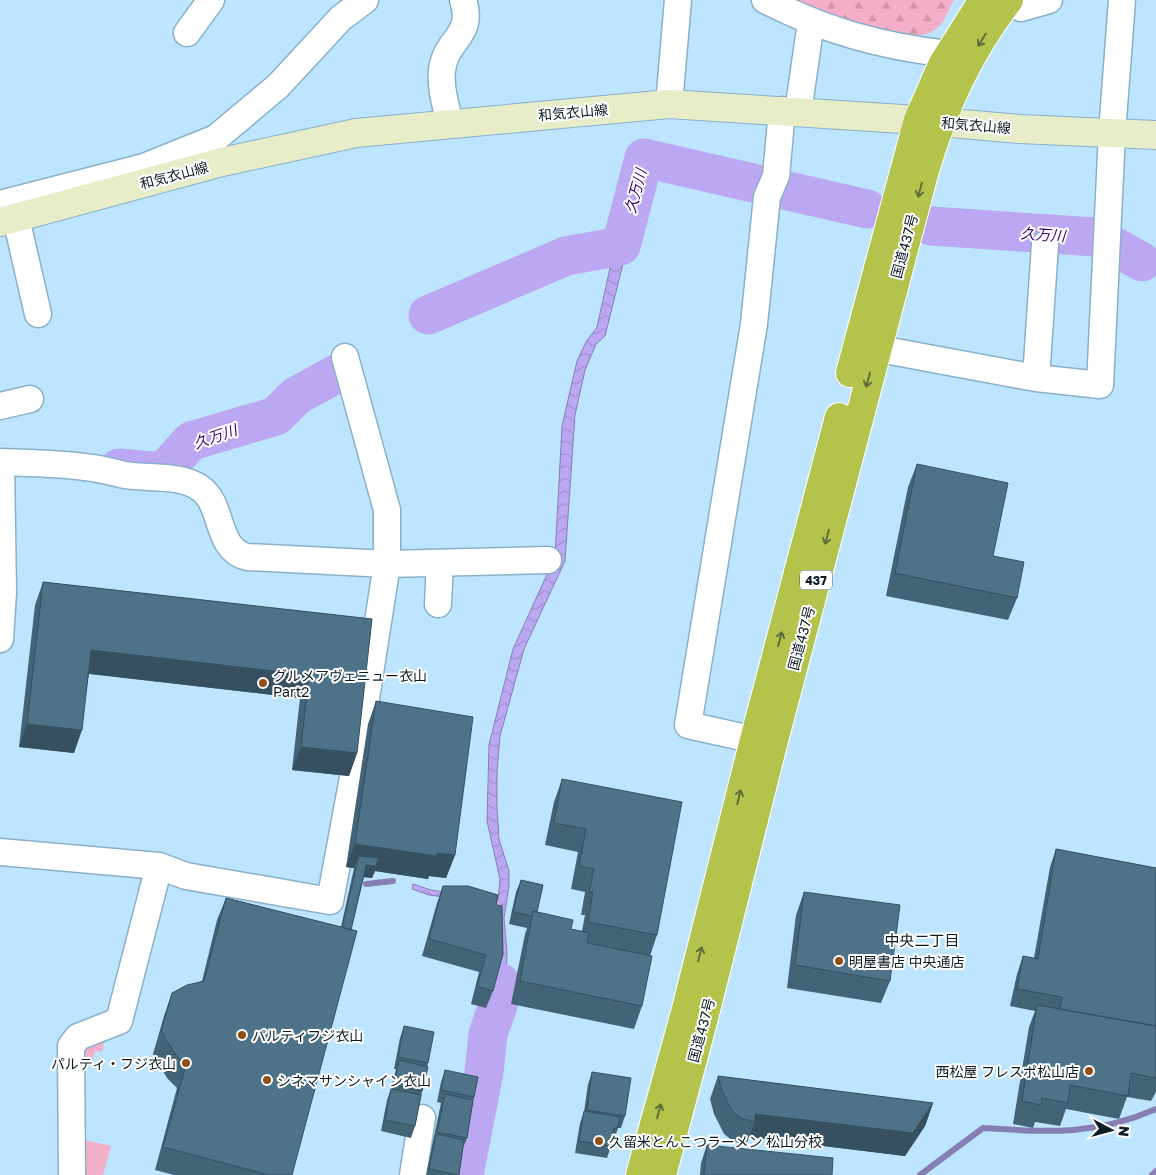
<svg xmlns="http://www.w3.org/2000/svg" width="1156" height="1175" viewBox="0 0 1156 1175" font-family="'Golos Text','Noto Sans JP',sans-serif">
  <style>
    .grass { fill: #f3afc8 }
    .forest { fill: url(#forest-firs) }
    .water { fill: url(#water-waves); stroke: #877eb4 }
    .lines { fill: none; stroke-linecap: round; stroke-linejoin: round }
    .stream { stroke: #877eb4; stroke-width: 6 }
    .river { stroke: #bca8f2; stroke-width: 39 }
    .street-casing { stroke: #89b0c9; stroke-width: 29 }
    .secondary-casing { stroke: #89b0c9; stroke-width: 30 }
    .highway-casing { stroke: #fff; stroke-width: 30 }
    .street { stroke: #fff; stroke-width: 26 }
    .secondary { stroke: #e8edc9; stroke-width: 28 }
    .highway { stroke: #b4c34c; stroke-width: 28 }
    .wall { fill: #436376 }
    .shaded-wall { fill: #375060 }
    .building { fill: #4e7389; stroke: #375060 }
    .oneway { stroke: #606f38 }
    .poi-dot { fill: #8f4f19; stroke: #fff; stroke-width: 2 }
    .labels { text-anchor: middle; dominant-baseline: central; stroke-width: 4; stroke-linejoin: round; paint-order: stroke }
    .shield { fill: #fff; stroke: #555f66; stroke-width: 1 }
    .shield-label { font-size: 12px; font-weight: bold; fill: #0c1b24 }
    .street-label { font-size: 14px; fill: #0c1b24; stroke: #fff }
    .poi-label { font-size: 14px; fill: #0c1b24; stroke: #fff; text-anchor: start }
    .water-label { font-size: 15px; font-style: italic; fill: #390273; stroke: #fff }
    .neighbourhood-label { font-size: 15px; fill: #0c1b24; stroke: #fff }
  </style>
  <defs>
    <pattern id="forest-firs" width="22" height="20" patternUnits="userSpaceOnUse" patternTransform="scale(1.25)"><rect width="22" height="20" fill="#f3afc8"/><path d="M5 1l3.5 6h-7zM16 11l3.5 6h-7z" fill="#cf96ac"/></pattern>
    <pattern id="water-waves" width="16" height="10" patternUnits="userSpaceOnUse" patternTransform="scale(1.25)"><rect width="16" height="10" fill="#bca8f2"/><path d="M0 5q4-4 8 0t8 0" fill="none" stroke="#a090cf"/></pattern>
  </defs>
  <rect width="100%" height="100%" fill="#bde5ff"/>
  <path class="grass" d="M105,1037L102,1052L95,1051L91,1066L80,1064L82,1047Z
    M80,1139L111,1146L103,1175H81Z"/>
  <path class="forest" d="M789,0H954C949,8 944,24 936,29C906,52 820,12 789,0Z"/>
  <path class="water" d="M627,248L605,336L596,344L585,370L575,415L565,561L524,649L500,736L497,772V808L499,839L509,871V886L504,918L507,952L506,983L503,1006L492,1036L484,1033L497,989L498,963L458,899L429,895L412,889L413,884L431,890L498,900L500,879L487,821L489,745L513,649L555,557L562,426L577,361L586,342L597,327L614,250Z"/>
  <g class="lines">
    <path class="stream" d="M366,884L393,881
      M920,1175L983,1128C1047,1132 1095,1136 1156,1109
      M1152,1175L1156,1171"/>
    <path class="river" d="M931,226L1095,237
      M1112,245L1142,262
      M428,315L566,256L621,246L644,158L867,209
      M119,468L163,472L191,441L276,416L296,396L338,373
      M464,1175L484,1072L488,1034L498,1005L501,983"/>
    <defs>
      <path id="street" d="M765,0C826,31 880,46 948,54
        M1008,2L1021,8L1049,0
        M187,33L211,0
        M669,104L678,0
        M798,112L811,22
        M450,124C446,106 440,88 442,70C446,38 475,36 463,0
        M0,204L144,167L216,138L278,86L341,18L365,0
        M16,218L38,314
        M858,345L1036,378L1100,385L1112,133L1122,0
        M1036,378L1045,245
        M0,406L30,399
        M0,462C30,463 62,463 92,468C103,469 114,473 125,475C148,479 180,474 200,488C224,504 215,549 247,557L387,564L548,560
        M438,604L440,563
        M0,639L3,592L1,462
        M773,744L688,725L754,324L767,197L776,176L782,110
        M0,852L159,866L186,876L330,901L357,756L387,564V510L345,357
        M72,1175L71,1046L78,1037L119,1021L159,866
        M413,1175L422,1118"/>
      <path id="secondary" d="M0,222L222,162L356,133L669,104L918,120L1019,129L1156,135"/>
      <path id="highway" d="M850,373L918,120L942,65L983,0
        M640,1175L685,1013L754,740L839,417
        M662,1175L704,1018L773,744L925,170C944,107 969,52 1009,0"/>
    </defs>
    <use href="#street" class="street-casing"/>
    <use href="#secondary" class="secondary-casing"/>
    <use href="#highway" class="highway-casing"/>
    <use href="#street" class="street"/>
    <use href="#secondary" class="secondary"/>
    <use href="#highway" class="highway"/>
  </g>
  <path class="wall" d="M917,464L993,556L1017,598L1008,620L886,596L908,487Z
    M43,582L372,619L357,753L349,776L292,770L300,698L89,674L74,753L19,747L35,605Z
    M376,701L455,855L446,878L429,876L428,879L375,871L372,878L364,877L292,1175H174L155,1170L177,1088L167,1078L153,1054L164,1016L172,993L202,981L217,920L226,898L341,927L354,868L346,867L368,724Z
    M562,779L657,935L650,956L642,1006L634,1029L511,1004L525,934L527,928L509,924L516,892L521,880L537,912L571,929L582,931L585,915H581L585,892L571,889L578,852L545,845L554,802Z
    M1056,849L1156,868V1091L1151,1101L1127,1097L1119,1119L1066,1109L1060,1126L1035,1122L1033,1128L1013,1124L1029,1027L1035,1011L1010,1006L1017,974L1023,956L1034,958L1050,867Z
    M443,886L496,905L493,991L486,1008L471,1004L479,972L422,956L437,903Z
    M804,892L890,981L881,1003L787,988L796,915Z
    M404,1026L428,1063L415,1126L411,1138L381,1131L387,1100L391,1089L396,1069H394L400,1038Z
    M445,1070L474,1097L467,1138L463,1148L459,1175H426L441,1103L437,1102L441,1082Z
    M592,1072L625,1116L621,1128H618L614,1140H612L611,1146L607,1158L575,1153L580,1123L584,1112L588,1084Z
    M718,1076L933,1103L925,1126L905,1156L749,1137L746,1145L733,1141L724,1134L714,1114L710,1099Z
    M707,1145L832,1175H700L701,1163Z"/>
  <path class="shaded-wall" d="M91,650L309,675L300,698L83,673Z
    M27,724L82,730L74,753L19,747Z
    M301,747L357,753L349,776L292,770Z
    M355,844L437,853L455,855L446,878L429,876L428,879L375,871L372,878L362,877L359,856L354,868L346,867Z
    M1156,1088V1091L1151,1101Z
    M933,1103L925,1126L905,1156L749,1137L755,1122V1114Z"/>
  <path class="building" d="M917,464L1008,483L993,556L1024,562L1017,598L895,573Z
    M43,582L372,619L357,753L301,747L309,675L91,650L82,730L27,724Z
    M376,701L473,717L455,855L437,853V856L355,844Z
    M562,779L682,802L657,935L588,922L593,892H589L594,869L579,866L586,829L554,823Z
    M1056,849L1156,868V1026L1060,1009L1062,997L1017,989L1023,956L1038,959Z
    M359,856L378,858L376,866L366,865L351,930L342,927Z
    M521,880L543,885L537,912L533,911L532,916L513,912Z
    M443,886H468L498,895L496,905L502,906L503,954L493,991L477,986L486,955L429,939Z
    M804,892L900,905L890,981L795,965Z
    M226,898L357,931L292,1175H269L163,1147L186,1065L176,1055L161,1031L172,993L187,985L204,981Z
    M533,911L573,920L571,929L589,933L587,943L652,956L642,1006L520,981Z
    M1037,1005L1156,1026V1078L1131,1073L1128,1096L1070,1085L1068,1103L1042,1098L1041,1105L1022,1101Z
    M404,1026L434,1032L428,1063L398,1057Z
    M399,1060L428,1067L422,1091L394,1085Z
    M445,1070L478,1077L474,1097L441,1090Z
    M592,1072L631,1078L625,1116L587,1110Z
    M718,1076L933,1103L913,1133L755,1114V1122L741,1118L732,1111L722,1091Z
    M391,1089L421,1095L415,1126L385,1120Z
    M445,1094L473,1100L467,1138L437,1132Z
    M584,1111L620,1117L618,1128H614L611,1146L579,1141Z
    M436,1134L464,1140L459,1175L429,1169Z
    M707,1145L833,1158L832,1175H704Z"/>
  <defs><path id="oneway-shaft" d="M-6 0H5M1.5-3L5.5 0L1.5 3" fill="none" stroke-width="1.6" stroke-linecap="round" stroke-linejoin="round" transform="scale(1.25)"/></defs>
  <g class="oneway">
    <use href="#oneway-shaft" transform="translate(982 40) rotate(121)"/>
    <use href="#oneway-shaft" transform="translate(920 190) rotate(105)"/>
    <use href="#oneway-shaft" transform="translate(868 380) rotate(105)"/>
    <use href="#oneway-shaft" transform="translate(827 537) rotate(105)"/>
    <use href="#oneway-shaft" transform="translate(780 639) rotate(-75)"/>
    <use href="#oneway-shaft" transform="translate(739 797) rotate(-76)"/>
    <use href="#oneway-shaft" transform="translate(700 954) rotate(-76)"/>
    <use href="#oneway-shaft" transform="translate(659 1111) rotate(-75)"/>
  </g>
  <g class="poi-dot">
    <circle cx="263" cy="683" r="5"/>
    <circle cx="839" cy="961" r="5"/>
    <circle cx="242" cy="1035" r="5"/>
    <circle cx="186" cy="1063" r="5"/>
    <circle cx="1089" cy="1071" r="5"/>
    <circle cx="267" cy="1080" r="5"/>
    <circle cx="599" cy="1141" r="5"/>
  </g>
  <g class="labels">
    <rect class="shield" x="800" y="570.5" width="32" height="19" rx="4"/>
    <g class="shield-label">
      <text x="816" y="580">437</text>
    </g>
    <g class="street-label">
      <text transform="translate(573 112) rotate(-5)">和気衣山線</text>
      <text transform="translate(976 125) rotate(5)">和気衣山線</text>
      <text transform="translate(174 175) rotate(-15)">和気衣山線</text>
      <text transform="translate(904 246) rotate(-75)">国道437号</text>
      <text transform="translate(801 638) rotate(-75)">国道437号</text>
      <text transform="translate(701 1030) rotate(-75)">国道437号</text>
    </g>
    <g class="poi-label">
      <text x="273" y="675">グルメアヴェニュー衣山<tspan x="273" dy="16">Part2</tspan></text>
      <text x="849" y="961">明屋書店 中央通店</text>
      <text x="252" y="1035">パルティフジ衣山</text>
      <text x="176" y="1063" text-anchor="end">パルティ・フジ衣山</text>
      <text x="1079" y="1071" text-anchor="end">西松屋 フレスポ松山店</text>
      <text x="277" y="1080">シネマサンシャイン衣山</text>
      <text x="609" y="1141">久留米とんこつラーメン 松山分校</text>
    </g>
    <g class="water-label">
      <text transform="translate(635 191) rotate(-75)">久万川</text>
      <text transform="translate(1043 234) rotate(4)">久万川</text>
      <text transform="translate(215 436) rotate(-19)">久万川</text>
    </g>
    <g class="neighbourhood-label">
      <text x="922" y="940">中央二丁目</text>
    </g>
  </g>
  <g transform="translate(1111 1130) rotate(96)" stroke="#ffffff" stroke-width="4" paint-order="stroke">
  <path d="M0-4L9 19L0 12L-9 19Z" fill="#0c1b24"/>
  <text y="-8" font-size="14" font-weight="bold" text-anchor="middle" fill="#0c1b24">N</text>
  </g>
</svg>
